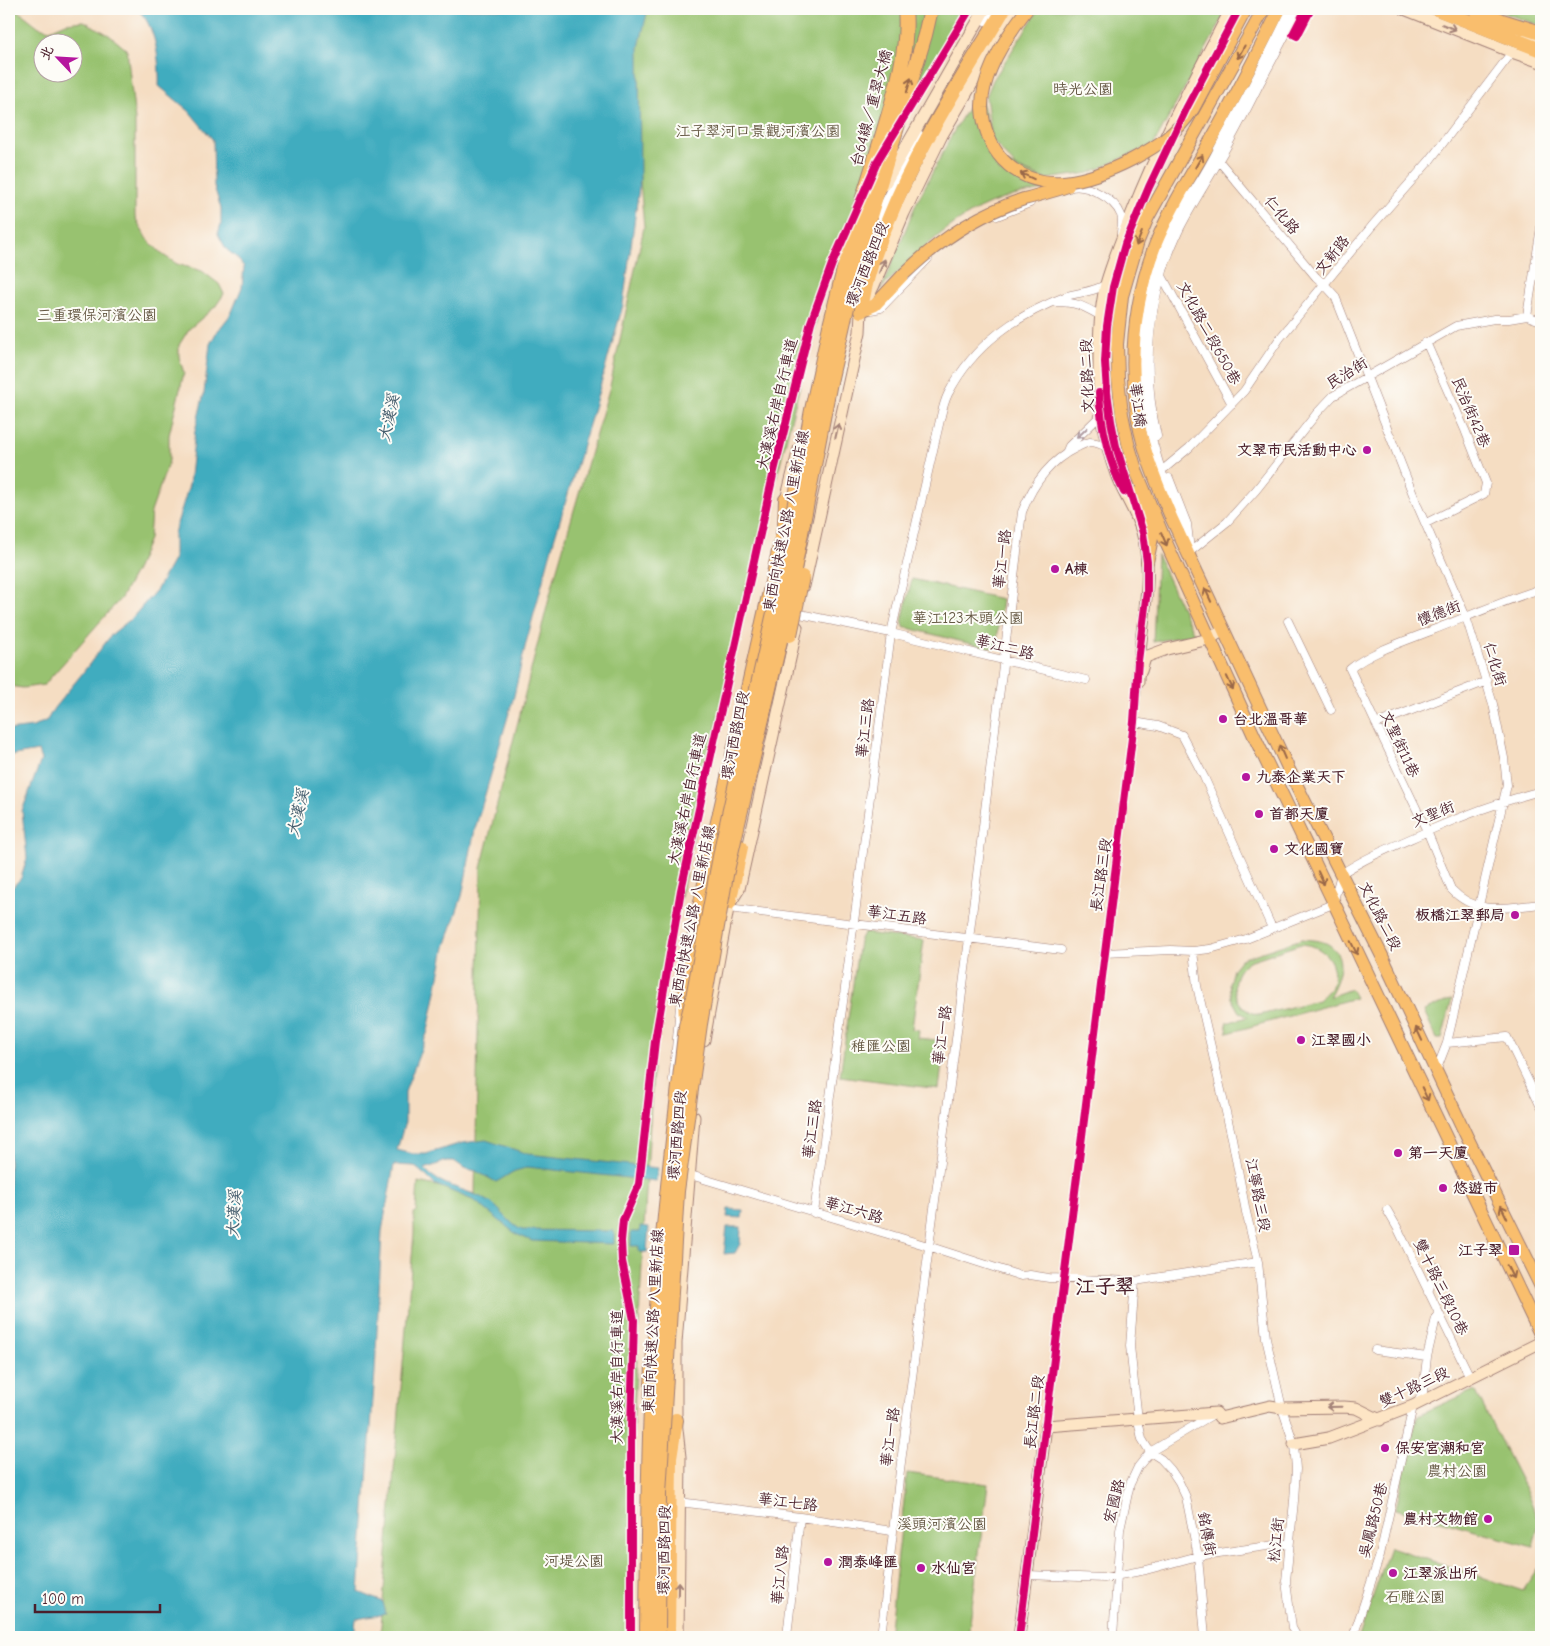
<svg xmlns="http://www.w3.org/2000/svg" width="1550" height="1646" viewBox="0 0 1550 1646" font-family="'Comic Neue','LXGW WenKai TC',sans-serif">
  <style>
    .green { fill: #98c26f; stroke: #71704d; fill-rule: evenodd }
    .water { fill: #40acbf; stroke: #456675 }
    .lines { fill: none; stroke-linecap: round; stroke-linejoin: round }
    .street-casing { stroke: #a07e76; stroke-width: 9 }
    .secondary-casing { stroke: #a07e76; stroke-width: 13 }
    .primary-casing { stroke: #a07e76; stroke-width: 14 }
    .highway-casing { stroke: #a07e76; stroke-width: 16 }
    .street { stroke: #fff; stroke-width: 8 }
    .secondary { stroke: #fde5c5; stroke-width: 11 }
    .primary { stroke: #f9be6d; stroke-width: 12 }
    .highway { stroke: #f9be6d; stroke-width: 14 }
    .primary-bridge-casing { stroke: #a07e76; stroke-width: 14; stroke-linecap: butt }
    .highway-bridge-casing { stroke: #a07e76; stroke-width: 16; stroke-linecap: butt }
    .primary-bridge { stroke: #f9be6d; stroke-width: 12 }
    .highway-bridge { stroke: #f9be6d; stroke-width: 14 }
    .cycleway-casing { stroke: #fdfcf7; stroke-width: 11 }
    .cycleway { stroke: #d6006c; stroke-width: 8 }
    .oneway { stroke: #a48278 }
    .oneway2 { stroke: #996749 }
    .oneway3 { stroke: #ae9aa0 }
    .poi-dot { fill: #b5179e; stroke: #fdfcf7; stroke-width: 2 }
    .labels { text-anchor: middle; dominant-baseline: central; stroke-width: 4; stroke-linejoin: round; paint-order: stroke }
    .park-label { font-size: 15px; fill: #655843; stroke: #fdfcf7 }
    .street-label { font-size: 15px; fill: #4a1f2b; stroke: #fdfcf7 }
    .poi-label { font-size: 15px; font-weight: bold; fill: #4a1f2b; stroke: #fdfcf7; text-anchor: start }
    .water-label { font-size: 16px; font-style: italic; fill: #465e6e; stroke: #fdfcf7 }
    .district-label { font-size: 20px; font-weight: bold; fill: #4a1f2b; stroke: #fdfcf7 }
  </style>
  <rect width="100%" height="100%" fill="#fdfcf7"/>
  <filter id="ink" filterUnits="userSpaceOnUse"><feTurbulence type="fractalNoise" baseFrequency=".02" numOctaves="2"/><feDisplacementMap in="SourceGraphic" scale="10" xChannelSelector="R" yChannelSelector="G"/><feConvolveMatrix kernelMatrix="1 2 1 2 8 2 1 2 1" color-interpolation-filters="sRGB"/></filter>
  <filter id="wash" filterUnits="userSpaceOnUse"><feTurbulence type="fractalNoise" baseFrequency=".0096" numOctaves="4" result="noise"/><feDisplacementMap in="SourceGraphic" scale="20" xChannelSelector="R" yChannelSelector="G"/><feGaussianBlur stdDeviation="1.12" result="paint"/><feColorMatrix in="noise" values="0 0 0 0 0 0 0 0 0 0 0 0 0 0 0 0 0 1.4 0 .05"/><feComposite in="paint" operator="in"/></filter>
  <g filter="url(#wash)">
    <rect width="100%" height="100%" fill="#f5ddc2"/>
    <path class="green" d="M9,9H16L39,27L50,30L66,23L84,21L109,35L127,50L135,120V217L146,238L163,255L177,264L202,271L219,284L224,294L215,307L189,329L179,345V357L184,373L169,435V461L151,512L149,539L137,568L121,598L44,685L23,688L9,686ZM42,42H72V72H42Z
      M644,9H962L836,243L733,649L656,1014L631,1462V1637H380L414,1233V1213L416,1211L418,1182L475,1194L481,868L554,579L610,386L644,227L629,56Z
      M1039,9H1228L1154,144L1089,173L1046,179L1016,167L992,140L986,97L993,80Z
      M1493,9H1541V26Z
      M979,89L997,159L1061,187C1041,191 1019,193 1000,200C947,219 918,255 877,292L883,285L916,204L955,129Z
      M1157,555L1194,634L1153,642Z
      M912,579L1002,599L997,642L994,648H987L904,627L902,621Z
      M864,933L924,940L912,1029L919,1030L918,1038L945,1041L939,1089L840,1076L859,941L862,935Z
      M1302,939C1312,940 1325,940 1332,947C1348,960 1336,984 1329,997L1351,989L1355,998L1228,1033L1226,1023L1248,1017L1239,1012L1231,998L1229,984L1233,969L1241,959ZM1301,944C1308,945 1315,946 1320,950C1332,957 1337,973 1332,986C1329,991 1322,996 1318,1000L1260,1015C1232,1011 1225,976 1249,961Z
      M1452,999L1442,1039H1437L1424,1011Z
      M1475,1390L1527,1493L1539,1523L1533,1547L1396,1509L1409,1448L1418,1415Z
      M907,1473L988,1484L968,1637H889Z
      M1390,1547L1523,1591L1541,1564V1637H1359Z"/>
    <path class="water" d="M136,9H648L639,47L640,180L623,305L592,415L554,540L526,643L514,696L475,829L462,896L445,947L428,1031L405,1092V1122L397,1150L413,1154H426L462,1143L486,1140L528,1154L658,1168L656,1181L527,1167C522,1170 515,1170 511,1173C506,1176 502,1179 496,1182L476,1171L464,1168L454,1161H446L425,1169C439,1187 470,1189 490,1202C502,1210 509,1224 522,1230L614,1231V1244L532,1241L516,1234L475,1201L434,1184L426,1176L414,1166L394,1165L382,1231L375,1372L359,1592L383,1602L386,1614L356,1619L354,1637H9V891L21,878L27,858L22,811L41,760L38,751L9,756V730L33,727L47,720L54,708L81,675L112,634L132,618L157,589L174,558V533L189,485L195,431L204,393L210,344L216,333L231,314L242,287L244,267L237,258L226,249L218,234L221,224V209L214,186L213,140L189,111L159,86C160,64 156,22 136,9Z
      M728,1209L743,1210L742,1218L727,1217Z
      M640,1226L649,1227L647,1252H639V1246H631V1232H640Z
      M727,1227H741L740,1244L735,1253L724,1254Z"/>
  </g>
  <g filter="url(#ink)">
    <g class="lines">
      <defs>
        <path id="street" d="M985,21L992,9
          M1183,116L1239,9
          M1219,161L1316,277L1325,285L1335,296L1418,507L1466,617L1493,704L1504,758L1507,785L1447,1043L1436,1071
          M1069,188C1085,182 1115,199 1121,215C1123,220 1121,228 1121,234
          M997,216L1030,203
          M1136,218L1174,135
          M878,220L883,207L919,134
          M1124,247C1120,260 1115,274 1113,288C1104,332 1103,377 1111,421C1116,449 1126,475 1133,503
          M1162,276L1232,404
          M1056,302C1077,302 1083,306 1101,316
          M871,310L881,308L928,259
          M1527,316L1541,227
          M1426,342L1465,430L1486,483L1484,494L1426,523
          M1157,436C1141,367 1148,297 1178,232C1190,207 1206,184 1219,160C1234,135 1247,109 1260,83C1273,58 1287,34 1298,9
          M1066,453L1069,446L1101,415
          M1165,468L1189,448L1244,391L1280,338L1372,226L1430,160L1512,52
          M1169,478L1187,524L1190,550
          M1182,526C1165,484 1149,440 1144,395C1138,330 1152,266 1182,208C1185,201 1190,196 1195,189C1204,175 1213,159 1221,143C1246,99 1269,54 1291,9
          M1189,546L1191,551L1227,522L1256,490L1317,413L1333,396L1456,326L1494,319H1509L1527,316L1541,321
          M1541,589C1505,600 1469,616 1433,630C1408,640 1370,652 1350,669L1427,831L1451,889C1477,917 1508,907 1541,904
          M800,614L891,633L1086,680
          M1288,621L1331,710
          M1134,722L1158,726L1182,735L1204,777L1272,928
          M1376,724L1487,681
          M728,908L1061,950
          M1193,951L1197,986L1232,1138L1246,1212L1258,1262L1266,1338L1282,1408L1294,1444L1296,1469L1294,1501L1286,1581L1292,1628L1297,1637
          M1104,953L1171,950L1193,951L1210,949L1246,939L1333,904L1341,874C1368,856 1399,844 1428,831C1464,815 1502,801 1541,791
          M1447,1043L1507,1037L1541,1107
          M673,1080L680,1007
          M687,1174L928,1246L1021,1276L1030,1275L1049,1278L1135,1281L1258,1262
          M1387,1210L1398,1229L1470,1377
          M814,1213L854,922L891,633L940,420C942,411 944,402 948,394C974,344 1015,316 1067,296C1080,292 1095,292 1106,284
          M1135,1281L1130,1346L1138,1420L1142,1439L1150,1452L1161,1459L1171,1470L1179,1482L1186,1497L1198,1556L1205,1637
          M1428,1292L1437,1267
          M1375,1350L1427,1357
          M1417,1404L1423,1392L1427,1357L1436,1318L1439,1315
          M1046,1426L1134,722L1138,682
          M679,1502L800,1517L892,1531
          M1028,1575L1104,1578L1146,1570L1198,1556L1289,1543
          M787,1637L800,1517
          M881,1637L900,1470L969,939L1022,512C1033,484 1049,461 1076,448C1081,445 1085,443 1090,442C1097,442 1103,445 1109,448
          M1113,1637L1120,1530L1130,1484L1138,1467L1150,1452L1212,1415
          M1353,1637L1380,1555L1413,1406"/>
        <path id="secondary" d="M1404,9L1512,52L1541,62
          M1514,33L1541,42
          M884,185L985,9
          M786,500L799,449
          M804,586L860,332L861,311L874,285L904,213L942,135L1016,9
          M1141,671L1145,658L1148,656L1167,649L1209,639L1224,630
          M1138,682C1138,633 1156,580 1142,532C1136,511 1123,494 1116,474C1110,458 1104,432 1101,415C1098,401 1099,385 1099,370C1099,341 1099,312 1106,284C1113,260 1123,236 1132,213C1160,142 1196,76 1231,9
          M732,900L739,889L797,627
          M704,1040L729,903V896
          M1294,1444L1329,1438L1413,1406L1541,1342
          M678,1637L680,1457L676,1420V1343L694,1117
          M1019,1637L1046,1426L1216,1413L1220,1418L1270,1406L1282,1408L1344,1407L1356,1408L1380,1420"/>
        <path id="primary" d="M1264,9L1148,217L1138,241L1122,296L1117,344L1118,378L1122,414L1128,443L1137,473L1164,538L1256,740L1541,1336
          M1280,9C1260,48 1240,88 1219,126C1198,164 1173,202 1156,243C1136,295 1129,350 1136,406C1140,445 1156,481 1171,517L1290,772L1382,956L1467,1137L1541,1287
          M861,311L875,305L904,274
          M1137,493L1152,538L1147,562"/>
        <path id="highway" d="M1437,9L1541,50
          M1475,9L1502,21L1541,33
          M858,213C867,186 875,159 883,133C895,93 909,51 905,9
          M870,216L925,35L931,9
          M861,311C865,279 875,252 887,223C917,147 962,79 1004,9
          M729,903L741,847
          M686,1021L685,1000L697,922L715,835L785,525L786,500
          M668,1637L670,1458L676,1420"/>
      </defs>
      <use href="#street" class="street-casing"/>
      <use href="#secondary" class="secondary-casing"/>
      <use href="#primary" class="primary-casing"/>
      <use href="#highway" class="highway-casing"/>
      <use href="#street" class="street"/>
      <use href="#secondary" class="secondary"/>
      <use href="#primary" class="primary"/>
      <use href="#highway" class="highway"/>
      <defs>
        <path id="primary-bridge" d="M1027,9C1008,34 981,74 982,108C983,126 990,146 1003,160C1039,198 1092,180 1133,159C1159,145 1176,134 1193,109L1246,9
          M904,274C938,241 979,214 1024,199C1039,195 1054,191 1068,186"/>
        <path id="highway-bridge" d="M790,635L802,577
          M647,1637C648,1536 648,1435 655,1335C662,1231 674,1129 686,1026L692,1002L723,841L778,595L812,410L830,326L858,213
          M658,1637L659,1494L677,1191L700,1024L726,875L782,632L830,382L860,250L870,216"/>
      </defs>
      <use href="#primary-bridge" class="primary-bridge-casing"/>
      <use href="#highway-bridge" class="highway-bridge-casing"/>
      <use href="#primary-bridge" class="primary-bridge"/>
      <use href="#highway-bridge" class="highway-bridge"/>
      <defs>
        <path id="cycleway" d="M1306,9L1293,34L1297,36L1311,9
          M1099,393C1101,426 1109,462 1124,492
          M631,1637V1426L634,1320L622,1261L621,1241L623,1220L639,1184L655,1041L681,890L774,471L811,322L832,264L878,160L970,9
          M1019,1637L1134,722L1138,661L1147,591V562L1143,533L1116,446L1111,421L1107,392L1105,362L1107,326L1113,287L1125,244L1149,187L1187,107L1239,9"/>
      </defs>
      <use href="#cycleway" class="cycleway-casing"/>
      <use href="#cycleway" class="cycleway"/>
    </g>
    <defs><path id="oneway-shaft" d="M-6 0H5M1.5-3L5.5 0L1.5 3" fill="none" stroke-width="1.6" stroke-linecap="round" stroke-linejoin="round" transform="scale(1.25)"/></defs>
    <g class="oneway">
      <use href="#oneway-shaft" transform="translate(1449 27) rotate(22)"/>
      <use href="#oneway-shaft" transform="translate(882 266) rotate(-67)"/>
      <use href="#oneway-shaft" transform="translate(837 431) rotate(-77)"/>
      <use href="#oneway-shaft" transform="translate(1334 1407) rotate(179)"/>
      <use href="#oneway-shaft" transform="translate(678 1589) rotate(-89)"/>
    </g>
    <g class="oneway2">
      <use href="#oneway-shaft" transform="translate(1241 52) rotate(119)"/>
      <use href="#oneway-shaft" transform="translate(909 85) rotate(-73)"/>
      <use href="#oneway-shaft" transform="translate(1199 161) rotate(-60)"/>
      <use href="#oneway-shaft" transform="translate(1027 176) rotate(-155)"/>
      <use href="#oneway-shaft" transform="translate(1139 239) rotate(112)"/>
      <use href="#oneway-shaft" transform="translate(1164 539) rotate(67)"/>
      <use href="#oneway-shaft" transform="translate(1208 595) rotate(-115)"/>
      <use href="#oneway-shaft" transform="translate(1230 683) rotate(65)"/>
      <use href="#oneway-shaft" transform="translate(1282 752) rotate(-113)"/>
      <use href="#oneway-shaft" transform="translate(1321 878) rotate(65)"/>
      <use href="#oneway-shaft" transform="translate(1354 948) rotate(64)"/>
      <use href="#oneway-shaft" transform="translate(1419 1034) rotate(-115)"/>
      <use href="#oneway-shaft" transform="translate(1425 1094) rotate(64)"/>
      <use href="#oneway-shaft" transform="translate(1504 1212) rotate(-116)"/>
      <use href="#oneway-shaft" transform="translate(1510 1272) rotate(64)"/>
    </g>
    <use class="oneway3" href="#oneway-shaft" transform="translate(1082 433) rotate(136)"/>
  </g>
  <g class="poi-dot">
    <circle cx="1367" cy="450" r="5"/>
    <circle cx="1055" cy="569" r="5"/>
    <circle cx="1223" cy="719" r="5"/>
    <circle cx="1246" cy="777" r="5"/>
    <circle cx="1259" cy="814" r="5"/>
    <circle cx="1274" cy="849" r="5"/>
    <circle cx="1515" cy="915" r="5"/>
    <circle cx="1301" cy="1040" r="5"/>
    <circle cx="1398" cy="1153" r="5"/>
    <circle cx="1443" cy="1188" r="5"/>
    <rect x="1508" y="1244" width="12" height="12" rx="2.5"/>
    <circle cx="1385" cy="1448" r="5"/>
    <circle cx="1488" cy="1519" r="5"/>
    <circle cx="828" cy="1562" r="5"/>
    <circle cx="921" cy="1568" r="5"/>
    <circle cx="1393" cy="1573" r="5"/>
  </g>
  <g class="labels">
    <g class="park-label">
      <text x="1083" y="89">時光公園</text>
      <text x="758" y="131">江子翠河口景觀河濱公園</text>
      <text x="97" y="315">三重環保河濱公園</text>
      <text x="968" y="618">華江123木頭公園</text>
      <text x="881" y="1046">稚匯公園</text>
      <text x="1457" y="1471">農村公園</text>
      <text x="942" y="1524">溪頭河濱公園</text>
      <text x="574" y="1561">河堤公園</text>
      <text x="1415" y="1597">石雕公園</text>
    </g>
    <g class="street-label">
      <text transform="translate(871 108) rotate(-75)">台64線／重翠大橋</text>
      <text transform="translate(1282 215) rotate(50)">仁化路</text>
      <text transform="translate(1332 255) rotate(-51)">文新路</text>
      <text transform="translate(867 264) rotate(-68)">環河西路四段</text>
      <text transform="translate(1209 333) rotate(61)">文化路二段650巷</text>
      <text transform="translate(1347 373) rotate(-32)">民治街</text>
      <text transform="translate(1087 376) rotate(-92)">文化路二段</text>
      <text transform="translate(777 404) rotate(-77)">大漢溪右岸自行車道</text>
      <text transform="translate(1138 405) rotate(82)">華江橋</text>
      <text transform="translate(1471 412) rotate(67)">民治街42巷</text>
      <text transform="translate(786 521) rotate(-79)">東西向快速公路 八里新店線</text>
      <text transform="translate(1002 559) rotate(-83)">華江一路</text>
      <text transform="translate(1439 613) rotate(-21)">懷德街</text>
      <text transform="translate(1005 647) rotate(14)">華江二路</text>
      <text transform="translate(1495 664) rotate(73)">仁化街</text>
      <text transform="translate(865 728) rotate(-83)">華江三路</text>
      <text transform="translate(735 735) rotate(-79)">環河西路四段</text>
      <text transform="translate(1400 744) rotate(65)">文聖街11巷</text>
      <text transform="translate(687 799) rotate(-78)">大漢溪右岸自行車道</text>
      <text transform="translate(1433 814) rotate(-22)">文聖街</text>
      <text transform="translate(1101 875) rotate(-82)">長江路三段</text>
      <text transform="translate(897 915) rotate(8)">華江五路</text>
      <text transform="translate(692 916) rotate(-79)">東西向快速公路 八里新店線</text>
      <text transform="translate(1380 916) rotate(63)">文化路二段</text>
      <text transform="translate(942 1035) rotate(-82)">華江一路</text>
      <text transform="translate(812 1129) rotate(-82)">華江三路</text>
      <text transform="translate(677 1135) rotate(-85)">環河西路四段</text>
      <text transform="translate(1258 1195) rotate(79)">江寧路三段</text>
      <text transform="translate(854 1210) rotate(16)">華江六路</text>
      <text transform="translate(1441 1287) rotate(64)">雙十路三段10巷</text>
      <text transform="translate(653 1321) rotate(-87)">東西向快速公路 八里新店線</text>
      <text transform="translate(617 1377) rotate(-90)">大漢溪右岸自行車道</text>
      <text transform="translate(1414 1387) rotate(-25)">雙十路三段</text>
      <text transform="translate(1034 1412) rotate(-83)">長江路二段</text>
      <text transform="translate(890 1437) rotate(-82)">華江一路</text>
      <text transform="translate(1114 1501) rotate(-76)">宏國路</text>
      <text transform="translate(788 1502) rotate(7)">華江七路</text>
      <text transform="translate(1373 1520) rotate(-76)">吳鳳路50巷</text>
      <text transform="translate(1207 1534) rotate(80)">銘傳街</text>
      <text transform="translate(1276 1540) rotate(-84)">松江街</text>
      <text transform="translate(664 1550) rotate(-89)">環河西路四段</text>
      <text transform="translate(780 1575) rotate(-84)">華江八路</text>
    </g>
    <g class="poi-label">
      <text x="1357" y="450" text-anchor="end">文翠市民活動中心</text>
      <text x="1065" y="569">A棟</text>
      <text x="1233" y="719">台北溫哥華</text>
      <text x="1256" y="777">九泰企業天下</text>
      <text x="1269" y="814">首都天廈</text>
      <text x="1284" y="849">文化國寶</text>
      <text x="1505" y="915" text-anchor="end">板橋江翠郵局</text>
      <text x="1311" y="1040">江翠國小</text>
      <text x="1408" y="1153">第一天廈</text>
      <text x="1453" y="1188">悠遊市</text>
      <text x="1503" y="1250" text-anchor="end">江子翠</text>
      <text x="1395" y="1448">保安宮潮和宮</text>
      <text x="1478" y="1519" text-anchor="end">農村文物館</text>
      <text x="838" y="1562">潤泰峰匯</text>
      <text x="931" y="1568">水仙宮</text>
      <text x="1403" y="1573">江翠派出所</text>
    </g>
    <g class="water-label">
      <text transform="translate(389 418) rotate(-78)">大漢溪</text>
      <text transform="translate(298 813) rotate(-77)">大漢溪</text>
      <text transform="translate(234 1214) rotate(-87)">大漢溪</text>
    </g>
    <g class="district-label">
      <text x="1105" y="1286">江子翠</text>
    </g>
  </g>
  <rect width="1550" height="1646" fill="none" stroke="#fdfcf7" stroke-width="30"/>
  <g transform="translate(58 58) rotate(295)"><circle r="24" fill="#fdfcf7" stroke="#b5a4a5"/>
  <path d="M0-4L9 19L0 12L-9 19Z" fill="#b5179e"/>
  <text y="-8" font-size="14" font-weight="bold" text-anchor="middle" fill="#4a1f2b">北</text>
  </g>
  <path d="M35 1604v8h125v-8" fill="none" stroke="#4a1f2b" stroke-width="2.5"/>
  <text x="42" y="1604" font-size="15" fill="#4a1f2b" stroke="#fdfcf7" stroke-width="4" paint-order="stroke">100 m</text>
</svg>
